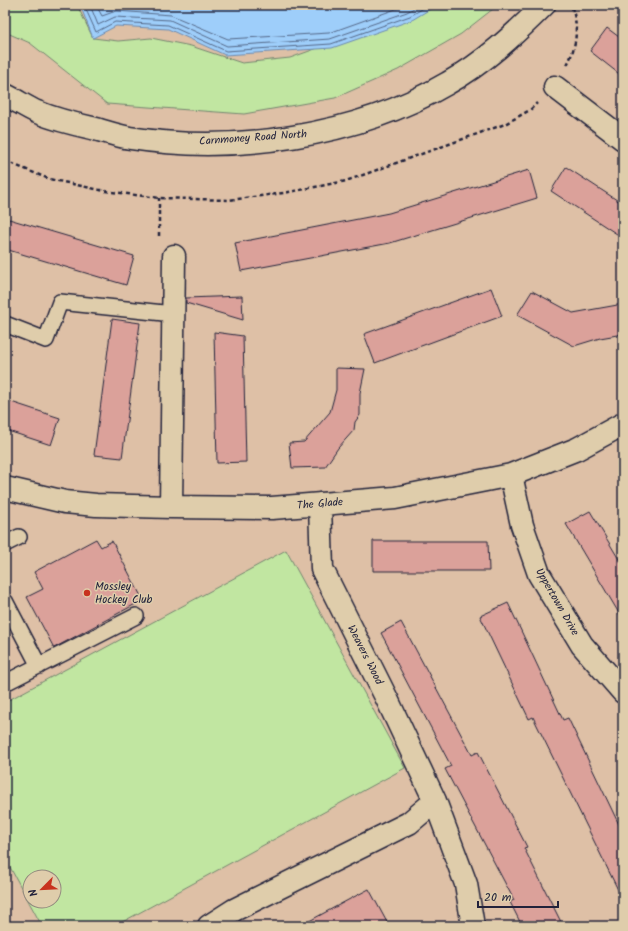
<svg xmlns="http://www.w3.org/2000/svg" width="628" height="931" viewBox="0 0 628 931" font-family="Kalam,sans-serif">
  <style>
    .green { fill: #c1e6a1; stroke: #72846e; fill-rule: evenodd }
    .water { fill: #9ecefa; stroke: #6c89ae }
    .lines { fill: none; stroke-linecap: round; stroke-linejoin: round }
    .shore { stroke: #546787; stroke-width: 1 }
    .building { fill: #dba19a; stroke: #22223b }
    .lane-casing { stroke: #22223b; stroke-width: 18 }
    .street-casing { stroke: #22223b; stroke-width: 25 }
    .secondary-casing { stroke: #22223b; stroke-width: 25 }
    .path { stroke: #22223b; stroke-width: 2.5; stroke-dasharray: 4 3; stroke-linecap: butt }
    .lane { stroke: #dfcdab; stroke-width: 15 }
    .street { stroke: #dfcdab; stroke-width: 22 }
    .secondary { stroke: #dfcdab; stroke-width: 22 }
    .poi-dot { fill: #c8321e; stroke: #dfcdab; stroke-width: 1.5 }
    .labels { text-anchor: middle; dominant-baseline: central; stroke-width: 3; stroke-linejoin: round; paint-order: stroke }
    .street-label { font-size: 11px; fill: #22223b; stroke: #dfcdab }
    .poi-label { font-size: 11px; fill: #22223b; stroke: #dfcdab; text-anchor: start }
  </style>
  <rect width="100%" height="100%" fill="#dec0a6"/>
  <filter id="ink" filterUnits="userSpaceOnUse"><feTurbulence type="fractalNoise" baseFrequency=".025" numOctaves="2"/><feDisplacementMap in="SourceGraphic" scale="8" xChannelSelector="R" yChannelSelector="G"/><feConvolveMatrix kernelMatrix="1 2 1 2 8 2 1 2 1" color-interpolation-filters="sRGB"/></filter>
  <g filter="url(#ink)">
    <path class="green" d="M5,5H77L93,38L118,41L151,38L191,46L242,63L290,58L438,5H498L461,34L398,70L335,98L244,114L107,104L30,43L5,32Z
      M286,550L405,768L115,926H42L5,858V702ZM30,877H54V901H30Z"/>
    <path class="water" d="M80,5H437L412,20L332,48L225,55L168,29L116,26L93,38Z"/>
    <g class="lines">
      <path class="shore" d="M84,5L96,32L115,22L168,25L226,51L331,44L410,16L429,5
        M90,5L98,25L115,17L170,20L227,46L330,39L407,12L419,5
        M96,5L102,16L116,11L171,15L228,39L329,33L407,5"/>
    </g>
    <path class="building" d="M607,28L623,40V77L590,51Z
      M566,167L623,204V238L551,191Z
      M529,170L537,198L390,243L241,271L235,243L389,213Z
      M9,219L134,256L126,285L5,249V231Z
      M491,288L502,316L375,363L364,334Z
      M532,291L573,313L623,304V334L600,338L574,346L517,315Z
      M242,296L243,320L186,303V298Z
      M112,319L140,323L122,458L94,455Z
      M214,332L243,336L246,462L217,463Z
      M336,368L365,369L360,393V415L355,422L354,430L338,448L325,467L292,468L289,443L304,442L330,412L336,390Z
      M5,400L60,418L51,445L5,430Z
      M590,511L623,566V620L566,524Z
      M96,539L101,547L112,541L143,600L54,648L27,597L43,589L34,572Z
      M373,541H488L489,571H373Z
      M508,603L563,720L568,718L623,833V900L533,717L529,719L480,616Z
      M401,622L472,755L478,752L527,847L524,848L563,926H522L510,902L514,900L445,769L451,766L381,633Z
      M369,889L389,926H300L350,899Z"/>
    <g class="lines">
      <defs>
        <path id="lane" d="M5,324L46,340L60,302L173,314
          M5,544L19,537
          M5,601L39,666
          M5,683L136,616"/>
        <path id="street" d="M555,87L623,139
          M511,475L522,525L539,574L582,645L623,692
          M5,488L65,502L96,505L171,507L272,508L395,498L511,475L577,449L623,424
          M320,504L322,569L387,699L435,801L466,884L473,926
          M171,507L174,256
          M209,926L234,910L409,823L435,801"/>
        <path id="secondary" d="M5,95C16,100 26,107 37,112C54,119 74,124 92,128C104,131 117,136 130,138C234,154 356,137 448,83C484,63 515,34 544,5"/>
      </defs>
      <use href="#lane" class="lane-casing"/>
      <use href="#street" class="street-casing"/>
      <use href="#secondary" class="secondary-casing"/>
      <path class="path" d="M567,65C577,46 579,25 571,5
        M5,161L49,179L105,191L159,198L229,200L284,193L346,181L505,124L530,110L537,103
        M159,236V198"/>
      <use href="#lane" class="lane"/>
      <use href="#street" class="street"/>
      <use href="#secondary" class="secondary"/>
    </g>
  </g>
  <circle class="poi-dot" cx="87" cy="593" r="4"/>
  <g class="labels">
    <g class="street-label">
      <text transform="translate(253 138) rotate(-4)">Carnmoney Road North</text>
      <text transform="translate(320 504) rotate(-5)">The Glade</text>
      <text transform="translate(557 602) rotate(60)">Uppertown Drive</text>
      <text transform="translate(365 655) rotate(63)">Weavers Wood</text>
    </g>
    <g class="poi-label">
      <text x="95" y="587">Mossley<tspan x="95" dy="13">Hockey Club</tspan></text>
    </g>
  </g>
  <rect width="628" height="931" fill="none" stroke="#dfcdab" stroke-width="20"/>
  <rect x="10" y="10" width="608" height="911" fill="none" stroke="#22223b" stroke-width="1.5" filter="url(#ink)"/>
  <g transform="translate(42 889) rotate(246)"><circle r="19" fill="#dfcdab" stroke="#93897e"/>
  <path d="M0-3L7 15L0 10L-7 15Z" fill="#c8321e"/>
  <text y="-6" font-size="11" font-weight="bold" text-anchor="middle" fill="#22223b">N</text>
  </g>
  <path d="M478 901v6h80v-6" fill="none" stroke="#22223b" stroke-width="2"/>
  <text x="484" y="901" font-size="12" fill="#22223b" stroke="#dfcdab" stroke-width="3" paint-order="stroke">20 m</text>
</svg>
